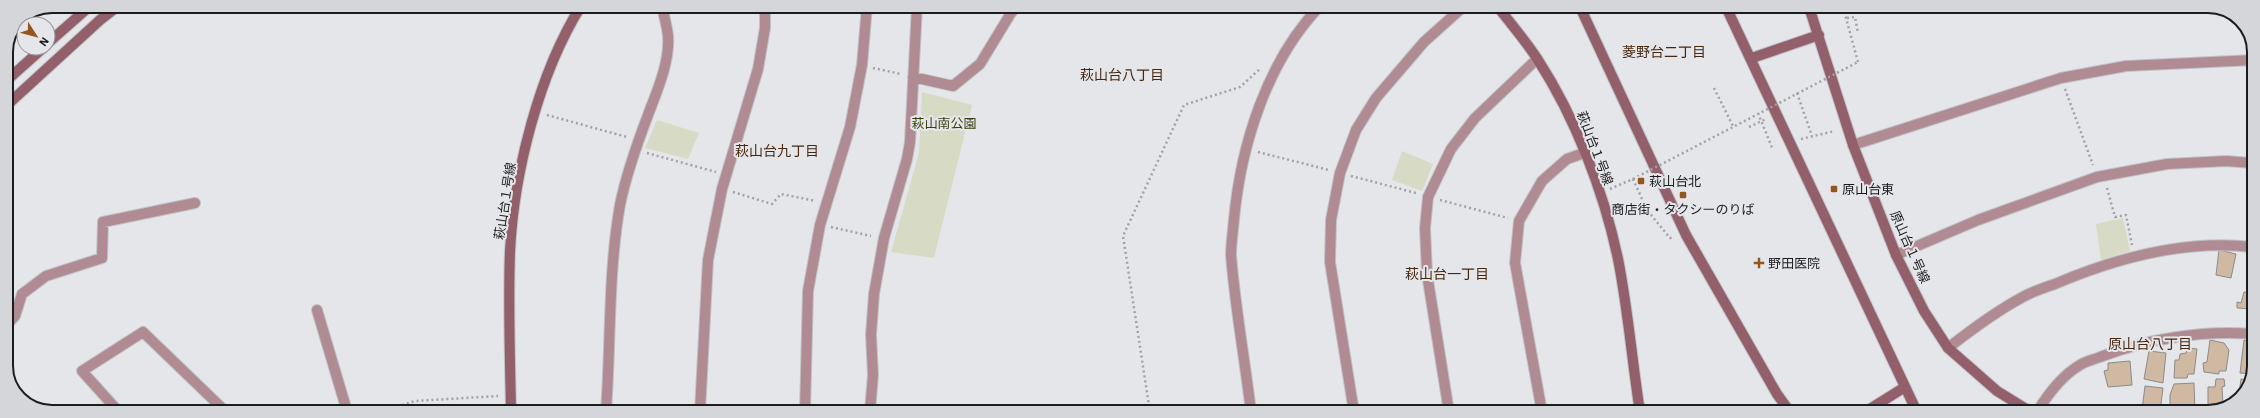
<svg xmlns="http://www.w3.org/2000/svg" width="2260" height="418" viewBox="0 0 2260 418" font-family="'IBM Plex Sans','Noto Sans JP',sans-serif">
  <style>
    .green { fill: #d7dbc5 }
    .building { fill: #cfb9a2; stroke: #8d8a88 }
    .lines { fill: none; stroke-linecap: round; stroke-linejoin: round }
    .street-casing { stroke: #c1c2c5; stroke-width: 12 }
    .secondary-casing { stroke: #c1c2c5; stroke-width: 12 }
    .path { stroke: #a1a2a5; stroke-width: 2.5; stroke-dasharray: 2 3; stroke-linecap: butt }
    .street { stroke: #b08b93; stroke-width: 10 }
    .secondary { stroke: #925f6b; stroke-width: 10 }
    .path-bridge { stroke: #a1a2a5; stroke-width: 2.5; stroke-dasharray: 2 3; stroke-linecap: butt }
    .poi-dot { fill: #95551f; stroke: #e5e6ea; stroke-width: 1.5 }
    .labels { text-anchor: middle; dominant-baseline: central; stroke-width: 4; stroke-linejoin: round; paint-order: stroke }
    .park-label { font-size: 13px; fill: #383e0c; stroke: #e5e6ea }
    .street-label { font-size: 13px; fill: #1b1c1d; stroke: #e5e6ea }
    .poi-label { font-size: 13px; fill: #1b1c1d; stroke: #e5e6ea; text-anchor: start }
    .neighbourhood-label { font-size: 14px; fill: #47280f; stroke: #e5e6ea }
    .rim { fill: none; stroke: #1b1c1d; stroke-width: 2 }
  </style>
  <rect width="100%" height="100%" fill="#e5e6ea"/>
  <path class="green" d="M922,92L972,105L934,258L891,252L919,153Z
    M657,120L699,133L688,159L645,148Z
    M1402,151L1433,164L1422,191L1392,180Z
    M2123,218L2130,251L2101,260L2096,224Z"/>
  <path class="building" d="M2219,250L2236,254L2231,278L2216,275Z
    M2253,255V281L2249,279L2250,256Z
    M2244,292L2253,293V309L2237,308V302L2241,303Z
    M2210,340L2224,343L2229,350L2226,371H2219V374L2204,372L2203,363L2207,362Z
    M2244,340L2253,341V374L2240,373Z
    M2188,348L2197,349L2194,374H2188L2187,378H2174L2175,360H2179L2180,354L2186,353Z
    M2149,351L2166,353L2163,383L2144,379Z
    M2130,361L2132,385L2108,387L2104,371L2108,370V363Z
    M2216,379H2224L2225,386L2222,387L2223,406L2208,411V387H2215Z
    M2241,379L2250,380L2238,400Z
    M2194,383L2195,412H2177V406H2170V395L2174,384Z
    M2145,386L2163,388L2160,412H2147L2142,410Z"/>
  <g class="lines">
    <defs>
      <path id="street" d="M913,77L953,86L980,64L1011,13L1017,6
        M1853,145L2061,78L2126,66L2254,60
        M1896,255L1978,220L2097,177L2167,164L2226,161L2253,163
        M317,310L347,411
        M6,326L15,316L22,294L46,276L102,258L103,222L195,203
        M1948,348C1971,330 1995,312 2021,298C2031,292 2043,288 2055,284C2116,258 2186,239 2253,247
        M118,411L82,371L143,332L225,411
        M606,411C611,343 608,273 620,205C626,175 637,144 648,115C657,91 670,62 668,36C667,26 664,16 662,6
        M700,411L708,260L722,189L758,69L765,28V6
        M805,411L808,291L820,225L850,127L862,65L867,6
        M870,411L873,375L871,335L874,294L884,238L907,159L910,142L917,6
        M1251,412C1245,360 1235,307 1231,255C1231,244 1233,231 1234,219C1241,145 1267,61 1320,6
        M1354,412L1330,262L1331,220L1340,173L1356,130L1376,98L1424,42L1463,7
        M1449,412L1427,274L1425,228L1428,197L1451,149L1475,118L1537,59
        M1542,412L1515,263L1519,221L1542,181L1567,159L1584,153
        M2037,412C2048,394 2061,376 2080,365C2086,361 2093,360 2100,357C2147,339 2202,330 2253,334"/>
      <path id="secondary" d="M1498,7C1511,24 1526,41 1538,60C1575,117 1604,192 1618,259C1628,309 1632,361 1640,412
        M1580,7L1686,235L1777,394L1790,412
        M1726,7L1917,412
        M1809,7L1853,145L1896,255L1924,311L1948,348L1997,391L2031,412
        M48,43L90,6
        M1752,58L1819,35
        M6,81L43,48
        M6,106L100,20L118,6
        M511,411C510,358 508,304 510,251C514,172 539,73 581,6
        M1865,412L1905,387"/>
    </defs>
    <use href="#street" class="street-casing"/>
    <use href="#secondary" class="secondary-casing"/>
    <path class="path" d="M1843,7L1858,62
      M1851,7L1852,8
      M1847,18L1855,17L1858,33
      M873,68L901,74
      M1714,88L1733,126
      M2065,89L2093,165
      M1797,93L1812,136
      M547,115L627,137
      M1749,127L1766,119
      M1801,139L1835,131
      M1258,152L1329,170
      M647,153L716,172
      M1351,176L1416,193
      M2107,188L2115,217L2126,215L2132,245
      M1610,189L1633,179L1647,210L1670,238L1674,237
      M733,192L772,204L781,194L816,201
      M1440,200L1508,218
      M831,227L871,236
      M383,411L415,401L498,396
      M1150,412L1123,236L1184,105L1240,87L1261,68"/>
    <use href="#street" class="street"/>
    <use href="#secondary" class="secondary"/>
    <path class="path-bridge" d="M1758,113L1773,150
      M1633,179L1858,62"/>
  </g>
  <g class="poi-dot">
    <rect x="1637" y="177" width="8" height="8" rx="2"/>
    <rect x="1830" y="185" width="8" height="8" rx="2"/>
    <rect x="1679" y="191" width="8" height="8" rx="2"/>
    <path d="M1757 257h4v4h4v4h-4v4h-4v-4h-4v-4h4z"/>
  </g>
  <g class="labels">
    <g class="park-label">
      <text x="944" y="123">萩山南公園</text>
    </g>
    <g class="street-label">
      <text transform="translate(1595 148) rotate(69)">萩山台１号線</text>
      <text transform="translate(505 201) rotate(-81)">萩山台１号線</text>
      <text transform="translate(1910 247) rotate(66)">原山台１号線</text>
    </g>
    <g class="poi-label">
      <text x="1649" y="181">萩山台北</text>
      <text x="1842" y="189">原山台東</text>
      <text x="1683" y="209" text-anchor="middle">商店街・タクシーのりば</text>
      <text x="1768" y="263">野田医院</text>
    </g>
    <g class="neighbourhood-label">
      <text x="1664" y="52">菱野台二丁目</text>
      <text x="1122" y="75">萩山台八丁目</text>
      <text x="777" y="151">萩山台九丁目</text>
      <text x="1447" y="274">萩山台一丁目</text>
      <text x="2150" y="344">原山台八丁目</text>
    </g>
  </g>
  <path d="M0 0H2260V418H0ZM52 13H2208A39 39 0 0 1 2247 52V366A39 39 0 0 1 2208 405H52A39 39 0 0 1 13 366V52A39 39 0 0 1 52 13Z" fill="#d5d6da" fill-rule="evenodd"/>
  <path class="rim" d="M52 13H2208A39 39 0 0 1 2247 52V366A39 39 0 0 1 2208 405H52A39 39 0 0 1 13 366V52A39 39 0 0 1 52 13Z"/>
  <g transform="translate(36 36) rotate(126)"><circle r="19" fill="#e5e6ea" stroke="#949598"/>
  <path d="M0-3L7 15L0 10L-7 15Z" fill="#95551f"/>
  <text y="-6" font-size="11" font-weight="bold" text-anchor="middle" fill="#1b1c1d">N</text>
  </g>
</svg>
